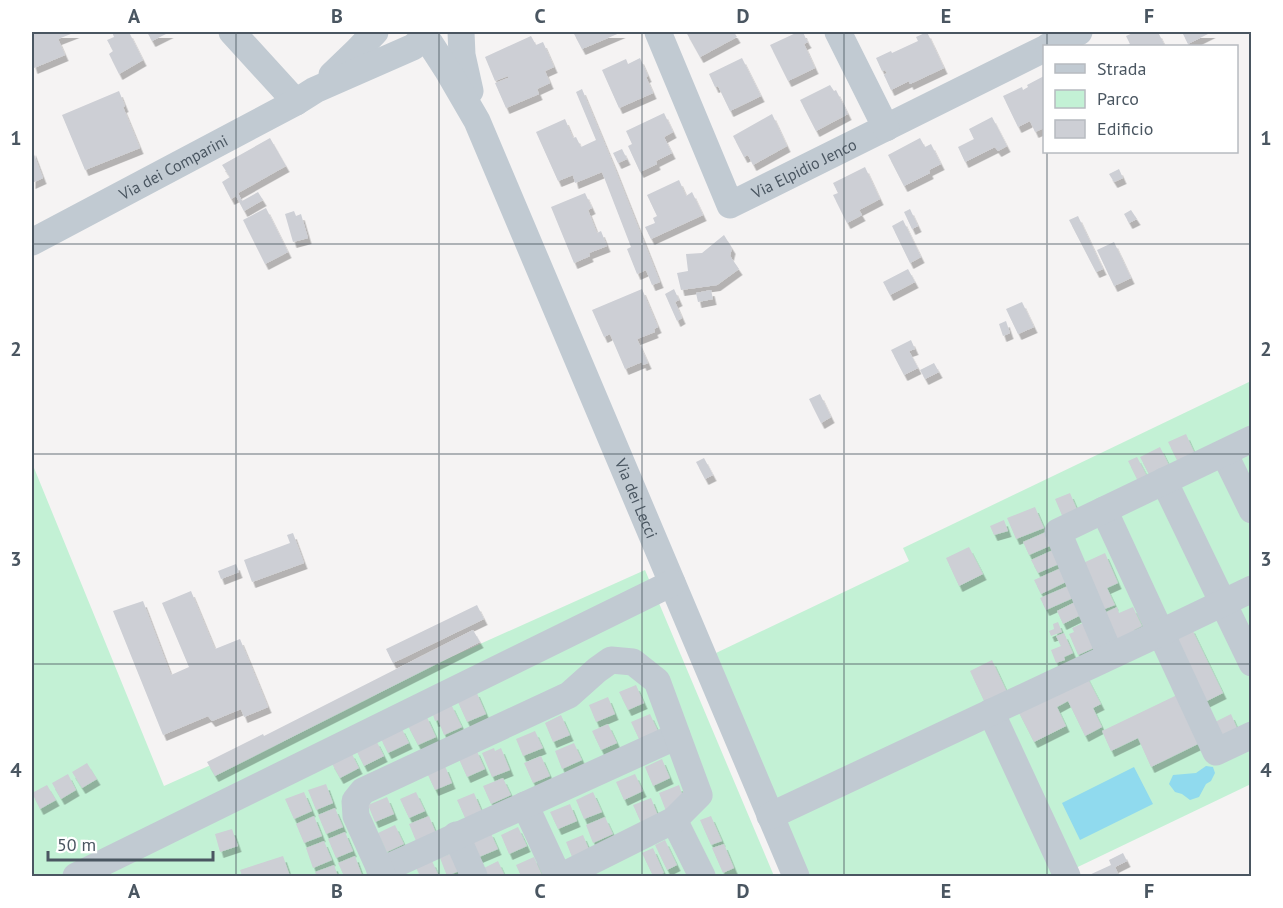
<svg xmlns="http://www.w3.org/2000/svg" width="1283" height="908" viewBox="0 0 1283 908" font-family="'PT Sans',sans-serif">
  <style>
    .green { fill: #c3f1d5 }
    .water { fill: #90daee }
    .building { fill: #cdcfd5; filter: url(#shadow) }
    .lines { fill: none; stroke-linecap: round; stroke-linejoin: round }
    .minor { stroke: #c1cad2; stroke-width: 27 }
    .grid { fill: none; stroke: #4a5661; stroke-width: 1.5; stroke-opacity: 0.55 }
    .labels { text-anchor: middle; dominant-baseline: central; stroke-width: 5; stroke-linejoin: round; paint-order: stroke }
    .street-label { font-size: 16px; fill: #4a5661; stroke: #fff }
    .neatline { fill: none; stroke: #4a5661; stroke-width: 2 }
    .grid-label { font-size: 20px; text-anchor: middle; font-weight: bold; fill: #4a5661 }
  </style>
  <defs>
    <filter id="shadow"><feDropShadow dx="3.5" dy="6" stdDeviation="0" flood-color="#0004"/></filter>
  </defs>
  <rect width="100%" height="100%" fill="#f5f3f3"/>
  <path class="green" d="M1251,381V784L1059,876H807L716,653L909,561L903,548Z
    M32,463L164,786L645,570L774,876H32Z"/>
  <path class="water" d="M1206,766L1213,767L1215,773L1211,781L1206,784L1199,797L1190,800L1182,794L1175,792L1169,784L1173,775L1196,773Z
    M1134,767L1153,804L1080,840L1062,803Z"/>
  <path class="building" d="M32,32H76L58,39L65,55L34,68L32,61Z
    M112,32H129L143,60L119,74L109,54L113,51L107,40L114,37Z
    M147,32H170L152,41Z
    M573,32H622L582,49Z
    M686,32H734L737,37L700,57Z
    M798,32H803L806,39L808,42L804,44L815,68L788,81L770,45Z
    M927,32L944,68L910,84L909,81L891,90L884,75L887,73L885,70L882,71L876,58L891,51L892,53L918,41L916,37Z
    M1135,32H1158L1165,46H1124L1130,44L1126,36Z
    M1182,32H1212L1188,44Z
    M531,36L536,45L543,42L554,67L545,71L550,83L537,89L539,94L506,108L495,83L508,78V76L495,81L485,57Z
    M640,58L648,76L646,77L653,93L619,108L602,70L626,59L628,64Z
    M742,58L761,96L730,111L718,86L715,87L709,74Z
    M1044,76V128L1035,132L1030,121L1018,127L1003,96L1022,87L1023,90L1028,87L1027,85Z
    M830,85L834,91L836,90L848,114L816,131L800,100Z
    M582,89L614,166L660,282L652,285L646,270L637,274L627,249L631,247L602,172L575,183L573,175L558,181L536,132L565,119L573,138L576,137L581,147L596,140L576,92Z
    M119,91L125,106L123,107L140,148L85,170L62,115Z
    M664,113L673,132L664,137L672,153L656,161L657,164L640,172L628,146L632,144L626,131Z
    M772,114L787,146L753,165L748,155L744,157L733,136Z
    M992,117L1007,146L998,151L995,147L965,162L958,147L974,139L969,129Z
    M270,138L286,166L238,193L242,201L258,192L263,200L244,211L236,196L231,199L222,182L230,177L222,165Z
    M920,138L925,147L931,144L941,164L929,170L930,173L904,186L888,155Z
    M32,149L43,178L32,183Z
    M622,149L627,159L618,163L613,153Z
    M865,167L880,199L859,210L862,215L847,223L833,195L838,193L833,183Z
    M1119,169L1123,178L1114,182L1109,174Z
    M679,180L686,196L692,192L703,215L651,239L645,227L655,223L653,218L657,216L647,195Z
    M585,193L592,208L588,210L597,233L601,231L607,246L589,253L590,256L574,263L551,207Z
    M266,208L288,252L265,264L243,220Z
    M910,209L918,226L912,229L904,212Z
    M1131,210L1137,219L1129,223L1124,214Z
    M294,211L296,216L301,214L308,238L293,242L285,214Z
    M1078,216L1103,269L1096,272L1069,220Z
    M903,220L921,257L910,263L892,226Z
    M724,235L732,248L730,256L739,269L717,285L681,290L677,273L688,271L686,254L702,253Z
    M1114,242L1131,278L1114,286L1097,250Z
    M908,269L915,282L890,295L883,282Z
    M642,289L658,327L654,329L655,332L637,339L648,363L643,365L642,362L625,369L610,334L604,337L592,310Z
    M674,289L679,300L675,302L682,318L677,321L665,294Z
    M711,290L713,299L698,302L696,293Z
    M1022,302L1034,327L1018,334L1006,309Z
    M1006,321L1010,333L1003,336L999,324Z
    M911,340L915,349L909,351L918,368L904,375L891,350Z
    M934,363L939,372L925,379L920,370Z
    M820,394L831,417L821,423L809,399Z
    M1186,434L1195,454L1178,462L1168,442Z
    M1160,447L1170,467L1150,476L1140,457Z
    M1137,457L1148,478L1139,483L1128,461Z
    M704,458L713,475L705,479L696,462Z
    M1070,493L1079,514L1064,520L1055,499Z
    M1035,507L1044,528L1016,539L1007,518Z
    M1004,520L1008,531L994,535L990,526Z
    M1046,532L1052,545L1029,555L1023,542Z
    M293,533L304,563L252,582L244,560L290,543L287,535Z
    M969,547L983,574L959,586L946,558Z
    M1053,550L1059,564L1038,573L1031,560Z
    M1105,553L1118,583L1107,588L1115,605L1102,610L1081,564Z
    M236,564L239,572L221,579L218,571Z
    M1061,568L1068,581L1041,594L1034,580Z
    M1068,586L1073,598L1046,610L1040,598Z
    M191,591L215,649L240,639L268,707L244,717L241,709L212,721L208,716L163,735L113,611L143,601L171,675L189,667L162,603Z
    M1075,602L1081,615L1063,624L1057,611Z
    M477,605L484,619L393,663L386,649Z
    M1117,607L1119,613L1133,607L1142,626L1134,630L1138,637L1116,647L1102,614Z
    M1058,622L1062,632L1051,636L1049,631L1054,629L1053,624Z
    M1085,622L1096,647L1078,655L1069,634L1074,632L1072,628Z
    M1191,627L1223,693L1199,705L1167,638Z
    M473,630L480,642L215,776L207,762L263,734L264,736Z
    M1064,633L1073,653L1064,657L1065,660L1056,663L1051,650L1061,646L1056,636Z
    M992,660L1007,692L985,703L970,671Z
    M1085,673L1101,704L1093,708L1102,727L1085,736L1068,701L1057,707L1066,726L1034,742L1016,707Z
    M636,685L644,703L628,710L619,692Z
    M476,691L486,714L467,722L457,700Z
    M1177,695L1200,743L1151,767L1138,738L1111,751L1102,731Z
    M608,697L615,714L596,722L589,705Z
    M451,704L462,727L444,735L438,720L435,721L432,712Z
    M650,714L658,731L639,739L631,722Z
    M1231,714L1237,728L1218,738L1211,724Z
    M426,715L436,737L418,745L407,724Z
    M561,715L570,735L553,742L545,723Z
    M608,724L617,743L601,750L592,731Z
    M401,727L409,743L388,753L380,737Z
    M535,731L543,748L523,756L516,739Z
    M376,740L384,756L364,766L356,750Z
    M574,743L582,760L562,769L555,751Z
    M494,748L495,751L501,748L510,770L492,777L482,753Z
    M476,749L485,769L467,777L458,757Z
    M351,752L359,768L340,778L331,762Z
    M541,756L550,776L533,783L524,763Z
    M662,759L670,778L653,786L645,767Z
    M87,763L97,779L82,788L72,772Z
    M445,766L452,783L435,790L427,773Z
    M68,774L76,790L61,799L52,783Z
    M635,774L643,791L624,800L616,782Z
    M503,778L511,795L491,804L483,786Z
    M326,784L333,803L316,810L308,790Z
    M47,785L56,800L40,809L32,793Z
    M679,785L685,802L666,811L659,793Z
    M304,792L312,811L294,819L285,799Z
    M416,792L425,811L409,818L400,799Z
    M593,792L602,812L584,819L576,800Z
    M474,793L482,812L466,820L457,800Z
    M387,797L394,814L375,822L368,805Z
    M651,798L659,818L642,825L633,805Z
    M570,804L577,821L558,829L550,812Z
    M335,808L343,827L326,834L318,815Z
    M314,816L322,836L304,843L296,824Z
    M429,816L436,833L416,841L409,824Z
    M711,816L722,841L711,845L700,820Z
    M605,817L613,834L593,843L586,825Z
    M395,825L404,844L387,852L378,833Z
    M518,827L527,846L509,854L501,835Z
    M232,829L238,846L220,852L215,834Z
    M490,831L498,849L479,857L471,840Z
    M345,832L353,851L336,858L328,839Z
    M583,835L591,854L574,862L566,842Z
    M665,840L677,865L667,870L655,845Z
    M324,841L332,860L313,868L306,848Z
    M724,844L734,868L723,873L712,848Z
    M653,848L664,873L657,876H653L642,853Z
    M457,851L464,869L447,876L440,858Z
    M1123,853L1127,861L1115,867L1119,876H1087L1111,865L1109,860Z
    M283,856L290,876H242L240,870Z
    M355,856L362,875L359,876H344L338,863Z
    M534,857L542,875L539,876H521L516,865Z
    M432,861L439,876H420L416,868Z
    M498,861L505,876H486L482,869Z
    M334,865L338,876H317L315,872Z"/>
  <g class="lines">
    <g class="minor">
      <path d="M232,32L296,102"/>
      <path d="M461,32L462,55L470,91"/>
      <path id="s1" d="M658,32L730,205L1044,49"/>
      <path d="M838,32L886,128"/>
      <path id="s2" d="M426,37L448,71L477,121L796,876"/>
      <path d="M1049,46L1079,32"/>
      <path d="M332,75L357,51L375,32"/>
      <path id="s3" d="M32,242L296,102L315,90L413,47L425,37"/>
      <path d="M1224,453L1252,510"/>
      <path d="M1164,481L1252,663"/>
      <path d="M1104,510L1216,752L1252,735"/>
      <path d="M1110,655L1058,532L1252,439"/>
      <path d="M991,712L1067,876"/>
      <path d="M525,805L558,876"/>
      <path d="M770,816L1160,633L1252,589"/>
      <path d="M674,820L702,876"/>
      <path d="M456,835L474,876"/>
      <path d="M380,871L677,736"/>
      <path d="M76,876L672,583"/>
      <path d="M383,876L356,816L355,801L363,791L569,695L597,670L611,660L633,662L657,681L699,795L674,820L562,876"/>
    </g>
  </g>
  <path class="grid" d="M236,32V876M439,32V876M642,32V876M844,32V876M1047,32V46M1047,152V876M32,244H1252M32,454H1252M32,664H1252"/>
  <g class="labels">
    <g class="street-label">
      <text stroke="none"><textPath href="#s3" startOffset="160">Via dei Comparini</textPath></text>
      <text stroke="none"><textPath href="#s1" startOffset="270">Via Elpidio Jenco</textPath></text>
      <text stroke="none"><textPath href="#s2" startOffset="508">Via dei Lecci</textPath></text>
    </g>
  </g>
  <rect width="1283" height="908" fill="none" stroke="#ffffff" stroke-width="66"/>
  <rect x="1043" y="45" width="195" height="108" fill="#ffffff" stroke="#b7bbc0" stroke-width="1.5"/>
  <rect x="1055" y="64" width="30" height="9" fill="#c1cad2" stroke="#b7bbc0" stroke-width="1.5"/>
  <text x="1097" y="75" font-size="18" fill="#4a5661">Strada</text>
  <rect x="1055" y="90" width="30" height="18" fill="#c3f1d5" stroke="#b7bbc0" stroke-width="1.5"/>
  <text x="1097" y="105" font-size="18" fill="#4a5661">Parco</text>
  <rect x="1055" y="120" width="30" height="18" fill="#cdcfd5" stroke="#b7bbc0" stroke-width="1.5"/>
  <text x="1097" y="135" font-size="18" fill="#4a5661">Edificio</text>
  <path d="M48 851v9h165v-9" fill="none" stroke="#4a5661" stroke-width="3"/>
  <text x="57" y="851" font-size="18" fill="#4a5661" stroke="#ffffff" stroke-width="4.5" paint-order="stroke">50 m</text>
  <rect x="33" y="33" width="1217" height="842" class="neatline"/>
  <g class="grid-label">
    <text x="134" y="23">A</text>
    <text x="337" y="23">B</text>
    <text x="540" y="23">C</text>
    <text x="743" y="23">D</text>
    <text x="946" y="23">E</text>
    <text x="1149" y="23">F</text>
    <text x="16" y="145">1</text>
    <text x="1266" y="145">1</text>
    <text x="16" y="356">2</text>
    <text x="1266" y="356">2</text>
    <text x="16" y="566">3</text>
    <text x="1266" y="566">3</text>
    <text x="16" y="777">4</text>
    <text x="1266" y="777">4</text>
    <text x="134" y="898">A</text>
    <text x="337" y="898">B</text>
    <text x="540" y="898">C</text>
    <text x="743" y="898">D</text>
    <text x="946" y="898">E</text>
    <text x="1149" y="898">F</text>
  </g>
</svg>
